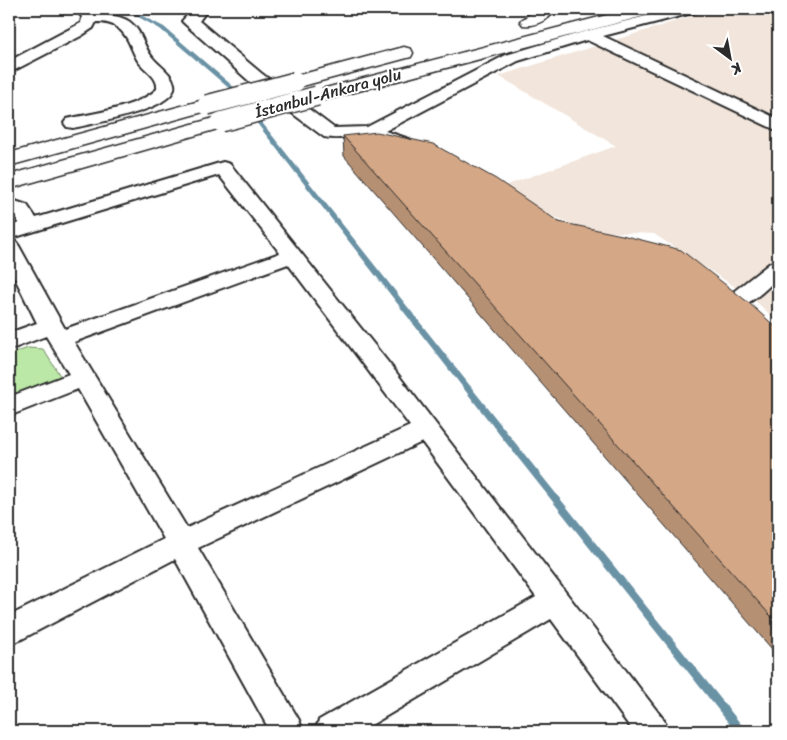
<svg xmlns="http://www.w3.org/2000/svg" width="787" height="740" viewBox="0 0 787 740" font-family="Sriracha,sans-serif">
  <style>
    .built { fill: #f2e5db }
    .green { fill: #bbe8a6; stroke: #738a68 }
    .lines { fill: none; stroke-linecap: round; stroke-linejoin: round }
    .stream { fill: #6a92a5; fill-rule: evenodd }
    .minor-casing { stroke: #2b2b2b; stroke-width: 4 }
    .highway-casing { stroke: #2b2b2b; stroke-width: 3 }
    .minor { fill: #fff; fill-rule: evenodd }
    .highway { fill: #fff; fill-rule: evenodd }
    .highway-bridge-casing { stroke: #2b2b2b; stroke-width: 22; stroke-linecap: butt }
    .highway-bridge { stroke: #fff; stroke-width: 19 }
    .wall { fill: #b69073; stroke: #2b2b2b }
    .building { fill: #d4a786; stroke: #2b2b2b }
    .labels { text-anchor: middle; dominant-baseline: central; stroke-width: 4; stroke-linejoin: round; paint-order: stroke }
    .far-street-label { font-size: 16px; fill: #2b2b2b; stroke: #fff }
  </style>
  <rect width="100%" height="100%" fill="#fff"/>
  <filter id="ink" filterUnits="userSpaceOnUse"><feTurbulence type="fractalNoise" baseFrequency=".02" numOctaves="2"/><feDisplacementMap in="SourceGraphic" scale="10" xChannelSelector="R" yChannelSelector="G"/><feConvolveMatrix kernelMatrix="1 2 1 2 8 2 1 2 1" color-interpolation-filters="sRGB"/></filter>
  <g filter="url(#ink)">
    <path class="built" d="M715,9H778V322L752,298L654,234L590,231L528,206L501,187L616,146L499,76Z"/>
    <path class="green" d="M28,348L43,349L61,377L9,398V355Z"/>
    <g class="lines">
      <path class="stream" d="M124,9H129L164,27L235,88L240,95V96H236L231,90L160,29Z
        M254,114L256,115L509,435L744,728L746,731H735L503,439L252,117V115Z"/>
      <defs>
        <path id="minor" d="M76,9H91C98,17 118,13 130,22C142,31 143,46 152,57C159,66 172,73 174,84C180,109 90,124 73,128L67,127L64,123L67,119C93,113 137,108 157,89C159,77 144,70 138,61C131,50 129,36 118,28C112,23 105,22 96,22L93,28L81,36L9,73V61L81,23L82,17Z
          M193,9H208L199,21L261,73L334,128L367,127L506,55L583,32L674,9H698L696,12L603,36L778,119V131L587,40L518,61L385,131L409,139L412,143L409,147C395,151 382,139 367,137C353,136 338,140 324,137L249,81L185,24L182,21Z
          M223,162L230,164L395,371L664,720L668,731H633L551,619L361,731H315L319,720L536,597L422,442L198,548L299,720L303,731H270L175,559L20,640L9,644V616L164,539L78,389L9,416V397L69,374L46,336L9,350V333L37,323L9,266V240L16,242L19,246L65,329L280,253L219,175L9,239V227L19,223L13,213L9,212V199L27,205L36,218ZM288,264L410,426L187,528L74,342Z
          M778,261V278C764,290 747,311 728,306L725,301L728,296L770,263Z"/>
        <path id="highway" d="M537,9H553L555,11C548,20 534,27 523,25L520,21Z
          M630,9H658L655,13L317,102L310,100L307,96L310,92Z
          M404,47L411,49L413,53L411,57L295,88L288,86L285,82L288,78Z
          M207,99L214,101L217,105L214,109L9,166V153Z
          M221,116L228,118L231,122L228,126L9,189V175Z"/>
      </defs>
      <use href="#minor" class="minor-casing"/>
      <use href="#highway" class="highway-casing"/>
      <use href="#minor" class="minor"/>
      <use href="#highway" class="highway"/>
      <defs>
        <path id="highway-bridge" d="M207,105L295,82
          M221,122L317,96"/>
      </defs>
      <use href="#highway-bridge" class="highway-bridge-casing"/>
      <use href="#highway-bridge" class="highway-bridge"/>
    </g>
    <path class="wall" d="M343,136L559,222L778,329V656L344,156Z"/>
    <path class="building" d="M377,132L433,144L496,179L559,222L622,235L681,250L749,303L778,329V624L343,136Z"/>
  </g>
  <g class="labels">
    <g class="far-street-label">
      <text transform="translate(328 93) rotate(-15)">İstanbul-Ankara yolu</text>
    </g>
  </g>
  <rect width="787" height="740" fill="none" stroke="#fff" stroke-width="30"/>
  <rect x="15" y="15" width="757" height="710" fill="none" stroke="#2b2b2b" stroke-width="2" filter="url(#ink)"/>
  <g transform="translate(730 58) rotate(148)" stroke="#ffffff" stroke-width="4" paint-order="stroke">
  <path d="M0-4L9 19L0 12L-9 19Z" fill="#2b2b2b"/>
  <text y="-8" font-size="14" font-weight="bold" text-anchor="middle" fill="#2b2b2b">K</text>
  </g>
</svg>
